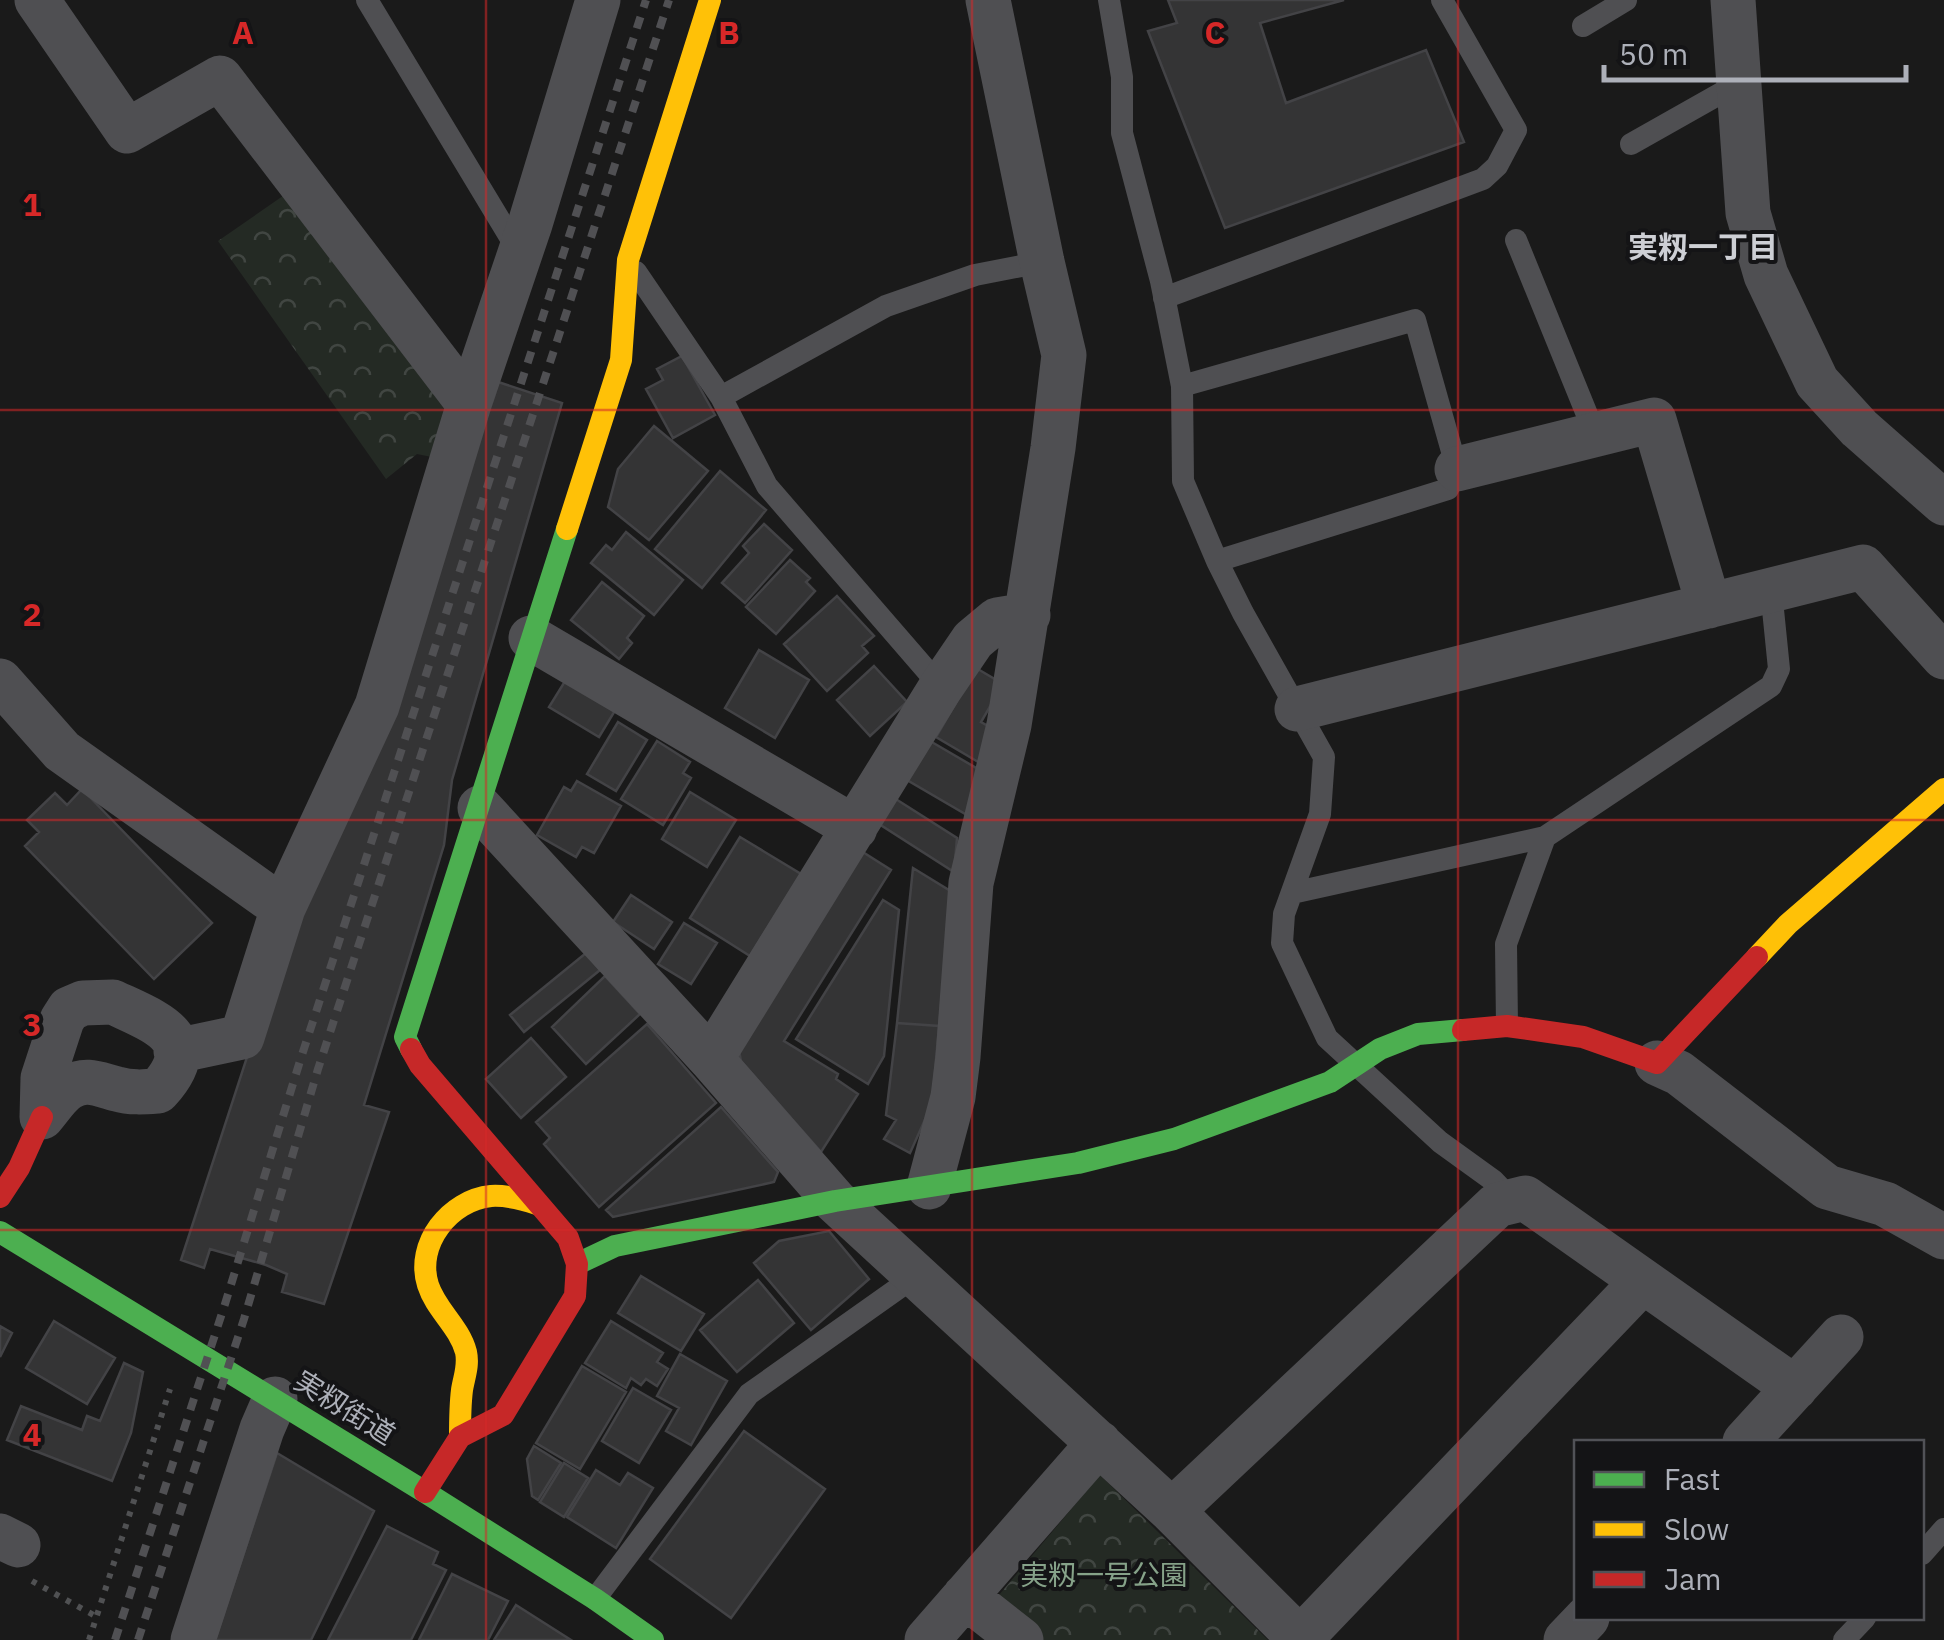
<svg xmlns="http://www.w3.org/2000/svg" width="1944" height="1640" viewBox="0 0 1944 1640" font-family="'IBM Plex Sans','Noto Sans JP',sans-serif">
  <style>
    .park { fill: url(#park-crowns) }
    .building { fill: #343435; stroke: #434346; stroke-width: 2.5 }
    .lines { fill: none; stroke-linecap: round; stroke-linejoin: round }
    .path { stroke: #505153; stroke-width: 6; stroke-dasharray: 5 8; stroke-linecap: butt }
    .lane { stroke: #4f4f52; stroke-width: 22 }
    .street { stroke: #4f4f52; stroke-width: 45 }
    .fast { stroke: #4caf50; stroke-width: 22 }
    .slow { stroke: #ffc107; stroke-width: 22 }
    .jam { stroke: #c62828; stroke-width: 22 }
    .rail { stroke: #505053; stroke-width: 8; stroke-dasharray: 12 10; stroke-linecap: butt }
    .grid { fill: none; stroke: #d62828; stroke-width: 2.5; stroke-opacity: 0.55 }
    .labels { text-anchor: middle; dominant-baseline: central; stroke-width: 8; stroke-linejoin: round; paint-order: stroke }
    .street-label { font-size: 28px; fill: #adb0b9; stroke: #141416 }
    .park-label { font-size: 28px; fill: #86a289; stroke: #141416 }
    .neighbourhood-label { font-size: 30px; font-weight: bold; fill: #cdcfd5; stroke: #141416 }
    .grid-label { font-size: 32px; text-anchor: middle; font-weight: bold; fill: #d62828; stroke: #141416; stroke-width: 8; stroke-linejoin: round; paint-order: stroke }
  </style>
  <defs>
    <pattern id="park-crowns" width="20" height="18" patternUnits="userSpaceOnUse" patternTransform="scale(2.5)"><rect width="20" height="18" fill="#242a24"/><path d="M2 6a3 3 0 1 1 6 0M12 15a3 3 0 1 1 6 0" fill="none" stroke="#414642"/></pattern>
  </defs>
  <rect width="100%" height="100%" fill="#1a1a1a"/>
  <path class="park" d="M293,189L458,407L442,459L417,454L386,479L218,241Z
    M1100,1475L1268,1640H1043L994,1601Z"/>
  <path class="building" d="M1168,0H1344L1260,23L1286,103L1426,50L1464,142L1225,228L1148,31L1177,23Z
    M682,356L715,415L673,438L646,389L663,380L657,369Z
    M495,381L562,403L452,780L444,845L364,1105L389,1112L324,1304L282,1292L287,1274L266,1265L210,1249L204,1268L181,1260L289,928Z
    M654,426L708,471L649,540L608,507L618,469Z
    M720,471L766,510L702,588L655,549Z
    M764,524L792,550L745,603L722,583L749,553L743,546Z
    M626,532L683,580L654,615L591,563L606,545L612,550Z
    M790,560L810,578L806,582L815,591L776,634L746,607Z
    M602,582L644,616L627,638L632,643L619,659L571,620Z
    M837,596L874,636L862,646L868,653L827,691L784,644Z
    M759,650L809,680L775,738L725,708Z
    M874,666L907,702L870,736L837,700Z
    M976,668L1003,684L981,722L995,730L980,763L936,737Z
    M567,678L616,709L599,737L549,707Z
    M618,722L647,740L616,791L587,774Z
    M657,741L690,762L683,773L691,778L663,825L621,799Z
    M930,741L990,776L967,815L907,780Z
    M577,781L621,806L594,853L582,847L576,857L537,835L564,787L571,791Z
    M82,789L212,923L154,979L25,846L39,832L27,820L55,793L67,805Z
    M690,792L736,820L707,867L662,839Z
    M891,796L957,838L954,872L876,822Z
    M740,837L801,874L750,956L690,918Z
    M858,849L891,870L784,1041L838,1074L836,1079L858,1094L821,1152L741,1061L737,1041Z
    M913,868L952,892L939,1026L897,1023Z
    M631,895L672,922L654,949L613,922Z
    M883,900L899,910L884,1056L868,1084L796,1039Z
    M684,923L717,943L691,984L658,964Z
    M586,953L600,970L524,1032L510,1015Z
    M605,976L640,1014L586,1064L552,1027Z
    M897,1023L939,1026L932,1104L910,1153L884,1139L896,1120L886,1115Z
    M647,1024L716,1103L599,1207L544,1144L550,1138L536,1122Z
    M531,1038L566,1077L521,1118L486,1079Z
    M721,1107L778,1172L774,1182L613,1217L606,1210Z
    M829,1231L869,1279L811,1330L754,1263L779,1241Z
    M641,1276L704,1314L681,1351L618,1313Z
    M758,1280L794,1323L737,1372L700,1330Z
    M54,1321L115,1358L87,1404L26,1368Z
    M611,1321L663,1353L657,1362L668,1369L657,1386L646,1379L641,1385L631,1378L626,1388L585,1363Z
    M0,1326L12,1333L0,1357Z
    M680,1354L727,1381L691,1445L666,1431L679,1408L657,1396Z
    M124,1363L143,1372L131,1433L112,1481L7,1440L21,1406L82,1430L87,1416L100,1421Z
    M582,1366L626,1392L580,1469L536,1443Z
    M633,1388L671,1410L639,1463L602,1441Z
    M744,1431L825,1489L731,1618L650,1559Z
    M534,1446L561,1463L538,1500L532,1496L527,1459Z
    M277,1453L374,1511L311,1640H215Z
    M564,1463L588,1478L564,1517L540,1502Z
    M596,1470L620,1485L628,1473L653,1488L616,1548L567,1517Z
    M387,1526L438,1552L433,1564L446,1570L411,1640H328Z
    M452,1574L508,1601L488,1640H419Z
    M516,1605L571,1640H494Z"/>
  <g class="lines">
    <path class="path" d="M32,1581L97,1617
      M89,1640L170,1389"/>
    <path class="lane" d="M367,0L519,252
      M1109,0L1122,77V133L1161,281L1182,386L1183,481L1217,561L1243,613L1324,757L1320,814L1284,914L1282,943L1327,1038L1440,1142L1494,1181L1513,1201
      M1583,26L1626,0
      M1631,144L1739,83
      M1516,240L1595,434
      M636,272L721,397L767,486L941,687
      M1164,298L1483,179L1497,166L1516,130L1442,0
      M1182,386L1415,320L1457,469L1448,489L1217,561
      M721,397L886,306L975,275L1042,262
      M1292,893L1545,837
      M1507,1026L1506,944L1545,837L1771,686L1779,669L1771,590
      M1922,1554L1944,1529
      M595,1599L749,1394L917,1275
      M1844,1640L1865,1618"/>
    <path class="street" d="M37,0L127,131L220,78L469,404
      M1733,0L1748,213L1766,275L1817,382L1859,428L1944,503
      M1457,469L1654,420L1709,606
      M531,638L855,828
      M0,681L62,751L283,908
      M1297,709L1863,567L1944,657
      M480,808L711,1059L835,1201L1172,1511L1301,1640
      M113,1002C155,1022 206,1038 158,1091C144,1092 131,1093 117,1089C100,1085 87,1077 70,1087C59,1093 50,1108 42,1117L43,1078L62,1020L69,1009L83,1003Z
      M176,1051L242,1037L283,908L377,706L469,404L530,224L598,0
      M711,1059L941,687L973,640L997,620L1028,615
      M1657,1063L1679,1073L1827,1187L1885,1204L1944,1237
      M929,1187L953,1097L958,1057L971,883L1009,725L1053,448L1064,355L1042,262L988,0
      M1745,1442L1841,1337
      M1172,1511L1497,1205L1525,1198L1795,1388
      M0,1536L18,1545
      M965,1596L1021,1640
      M1300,1639L1642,1282
      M193,1640L262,1429L275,1399
      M927,1640L1099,1443
      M1566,1640L1587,1618"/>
    <path class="fast" d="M411,1049L405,1037L567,529
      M0,1232L425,1492L595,1599L653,1640
      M577,1264L615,1246L835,1201L1078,1163L1174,1139L1330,1082L1380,1049L1418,1034L1463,1030"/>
    <path class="slow" d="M567,529L621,360L628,260L710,0
      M1757,957L1788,924L1944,789
      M460,1437C460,1421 460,1406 462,1390C464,1377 469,1366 466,1352C459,1326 436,1310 428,1285C415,1244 450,1200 491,1196C507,1195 522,1199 537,1204"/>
    <path class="jam" d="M1463,1030L1507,1026L1583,1037L1657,1063L1757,957
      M411,1049L420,1065L568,1238L577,1264L575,1296L503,1415L460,1437L425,1492
      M0,1197L19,1168L42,1117"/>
    <path class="rail" d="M115,1640L225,1304L300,1061L646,0
      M138,1640L244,1319L318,1069L669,0"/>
  </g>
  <path class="grid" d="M486,0V1640M972,0V1640M1458,0V1640M0,410H1944M0,820H1944M0,1230H1944"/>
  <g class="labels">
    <g class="street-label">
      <text transform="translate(345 1407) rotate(32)">実籾街道</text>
    </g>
    <g class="park-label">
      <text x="1104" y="1574">実籾一号公園</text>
    </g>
    <g class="neighbourhood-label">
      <text x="1703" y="246">実籾一丁目</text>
    </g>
  </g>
  <g class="grid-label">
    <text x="243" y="44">A</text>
    <text x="729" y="44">B</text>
    <text x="1215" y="44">C</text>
    <text x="32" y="216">1</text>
    <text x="32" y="626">2</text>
    <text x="32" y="1036">3</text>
    <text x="32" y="1446">4</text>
  </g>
  <rect x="1574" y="1440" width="350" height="180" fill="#141416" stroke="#515257" stroke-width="2.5"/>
  <rect x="1594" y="1472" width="50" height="15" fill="#4caf50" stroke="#515257" stroke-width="2.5"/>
  <text x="1664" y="1490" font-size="30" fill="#adb0b9">Fast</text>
  <rect x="1594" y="1522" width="50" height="15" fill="#ffc107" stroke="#515257" stroke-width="2.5"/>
  <text x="1664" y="1540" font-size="30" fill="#adb0b9">Slow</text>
  <rect x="1594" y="1572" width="50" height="15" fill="#c62828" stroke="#515257" stroke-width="2.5"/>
  <text x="1664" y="1590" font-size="30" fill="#adb0b9">Jam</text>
  <path d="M1604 65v15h302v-15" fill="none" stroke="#adb0b9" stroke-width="5"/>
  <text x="1619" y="65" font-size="30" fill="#adb0b9" stroke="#141416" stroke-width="8" paint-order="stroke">50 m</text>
</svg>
